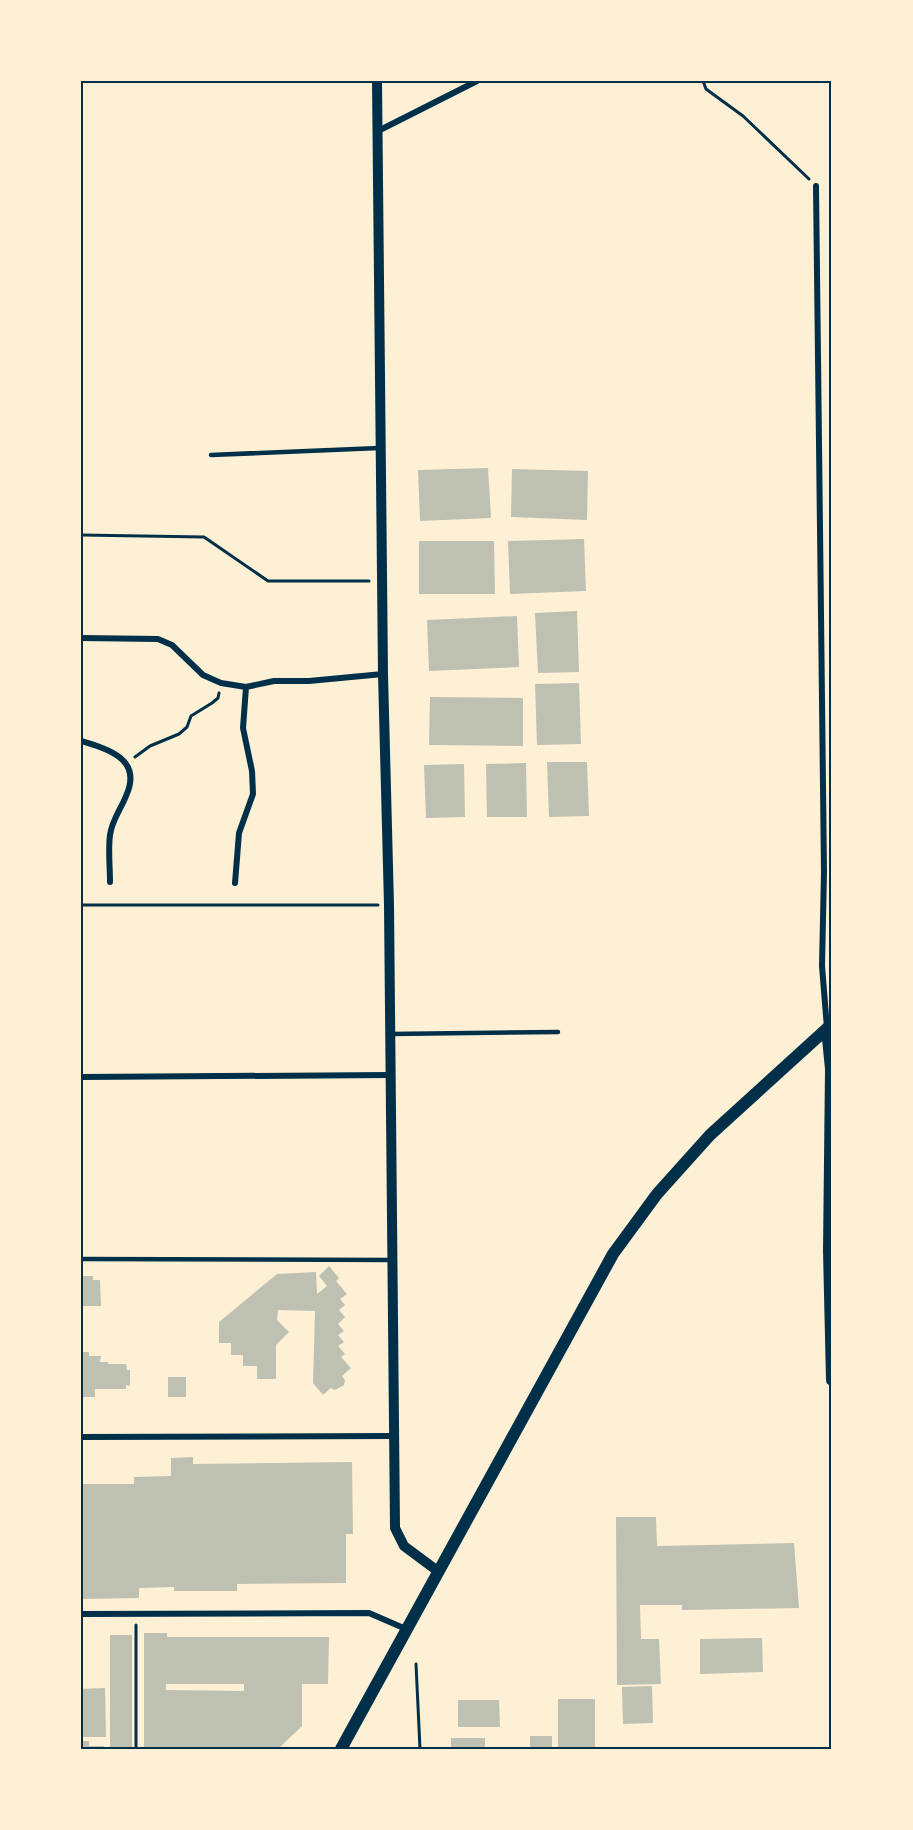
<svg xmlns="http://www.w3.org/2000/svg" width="913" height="1830" viewBox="0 0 913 1830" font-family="'Open Sans',sans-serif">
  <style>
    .building { fill: #bec0b2; fill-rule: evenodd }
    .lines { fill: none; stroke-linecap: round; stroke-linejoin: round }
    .path { stroke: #003049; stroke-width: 3 }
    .service { stroke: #003049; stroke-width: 4.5 }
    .minor { stroke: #003049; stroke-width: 6 }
    .tertiary { stroke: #003049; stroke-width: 10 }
    .secondary { stroke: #003049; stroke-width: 12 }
    .neatline { fill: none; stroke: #003049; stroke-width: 2 }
  </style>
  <rect width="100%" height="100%" fill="#fdf0d5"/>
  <path class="building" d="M488,468L491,518L420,521L418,470Z
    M512,469L588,471L587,520L511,517Z
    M584,539L586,591L510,594L508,541Z
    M419,541H494L495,594H419Z
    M577,611L579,672L538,673L535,613Z
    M517,616L519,667L429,671L427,620Z
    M579,683L581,744L537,745L535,684Z
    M430,697L523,698V746L429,745Z
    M547,762H587L589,816L549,817Z
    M526,763L527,817H487L486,764Z
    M464,764L465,817L426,818L424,765Z
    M329,1266L339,1278L336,1281L347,1294L340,1299L345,1305L339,1310L345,1317L338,1324L344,1331L338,1335L344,1342L338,1346L345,1354L341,1357L351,1368L342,1376L345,1380L344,1385L335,1390L331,1388L323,1395L313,1383L315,1311L278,1310L277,1320L289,1332L276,1345V1379H257V1366H243V1355H231V1343H219V1322L277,1274L316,1272L317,1294L327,1286L319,1276Z
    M81,1276H93V1280H100L101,1306H81Z
    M81,1352H89V1356H101L100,1362H108V1364H126L127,1370H130V1386L126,1385V1389H95V1397H81Z
    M168,1377H186V1397H168Z
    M193,1457V1464L352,1462L353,1534H346V1583L237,1584V1591H174V1587L139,1588V1598L81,1599V1484H134V1477L171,1476V1458Z
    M616,1517H656L657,1546L794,1543L799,1608L682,1610V1605H640L641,1639H659L661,1684L617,1685Z
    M144,1633H167V1637H329L328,1684H302V1726L278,1749H144ZM166,1684H244V1691L166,1690Z
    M110,1635H132V1749H110Z
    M762,1638L763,1672L700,1674V1639Z
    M652,1686L653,1723L623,1724L622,1687Z
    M105,1688L106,1737H81V1689Z
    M558,1699H595V1749H558Z
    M458,1700H499L500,1727H458Z
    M530,1736H552V1749H530Z
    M451,1738H485V1749H451Z
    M81,1741H89V1746H104V1749H81Z"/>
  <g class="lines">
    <path class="path" d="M703,81L706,89L743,116L809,179
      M81,535L204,537L268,581H369
      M135,757L150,746L179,734L187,727L191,716L212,703L218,698L219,693
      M81,905H378
      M136,1625V1749
      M416,1664L420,1749"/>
    <path class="service" d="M211,455L379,448
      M390,1034L558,1032
      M81,1259L392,1260"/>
    <path class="minor" d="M378,131L477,81
      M816,186L824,872L822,966L827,1028
      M81,638L158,639L172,645L203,675L221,683L246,687L274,681H309L383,674
      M81,741C108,749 143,759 126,796C121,809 112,820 110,835C108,850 110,867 110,882
      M235,883L239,833L253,794L252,771L243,728L246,687
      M81,1077L390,1075
      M81,1437L393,1436
      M81,1614L369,1613L406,1629"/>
    <path class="tertiary" d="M377,81L383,674L389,905L395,1528L404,1546L439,1572"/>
    <path class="secondary" d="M827,1029L831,1069L829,1251L832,1380
      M341,1749L613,1254L657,1194L710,1135L832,1024"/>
  </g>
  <rect width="913" height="1830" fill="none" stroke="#fdf0d5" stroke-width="165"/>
  <rect x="82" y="82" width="748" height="1666" class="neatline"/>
</svg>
